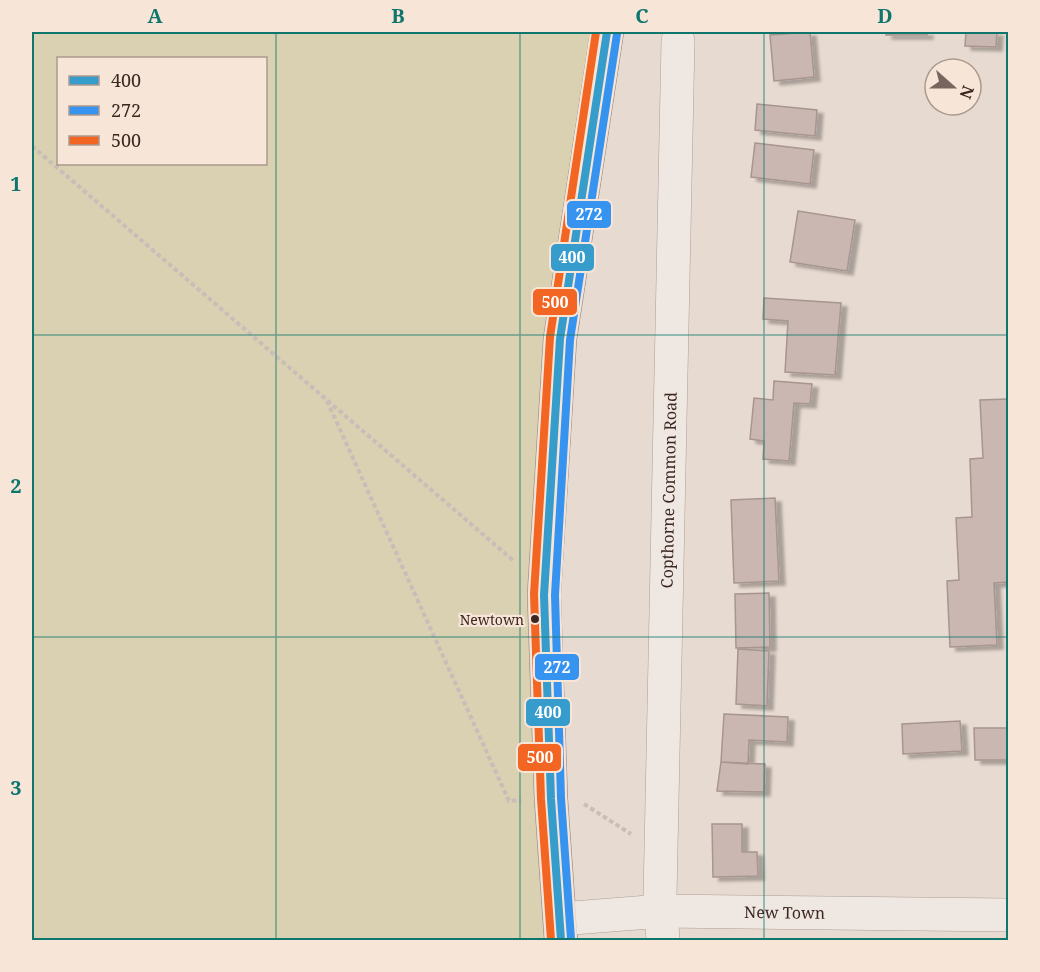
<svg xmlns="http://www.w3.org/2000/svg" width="1040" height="972" viewBox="0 0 1040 972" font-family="'Noto Serif',serif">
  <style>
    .green { fill: #dad0b2; fill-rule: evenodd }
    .building { fill: #cbb7b1; stroke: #a7958f; stroke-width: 1.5; filter: url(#shadow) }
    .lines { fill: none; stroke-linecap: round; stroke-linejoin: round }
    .minor-casing { stroke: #ac9f98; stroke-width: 34 }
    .highway-casing { stroke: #928580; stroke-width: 34 }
    .path { stroke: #c8beb8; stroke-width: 4; stroke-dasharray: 4.5 3; stroke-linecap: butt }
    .minor { stroke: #efe8e2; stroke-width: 33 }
    .highway { stroke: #dac9c1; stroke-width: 33 }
    .bus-1-casing { stroke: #f7e5d7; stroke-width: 12 }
    .bus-2-casing { stroke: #f7e5d7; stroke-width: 12 }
    .bus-3-casing { stroke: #f7e5d7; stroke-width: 12 }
    .bus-1 { stroke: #369ccb; stroke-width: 8 }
    .bus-2 { stroke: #3793f0; stroke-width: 8 }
    .bus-3 { stroke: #f26522; stroke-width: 8 }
    .grid { fill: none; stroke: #0f766e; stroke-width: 1.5; stroke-opacity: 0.55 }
    .bus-dot { fill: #3c2620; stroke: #f7e5d7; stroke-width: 2 }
    .labels { text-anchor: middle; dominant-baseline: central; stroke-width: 4.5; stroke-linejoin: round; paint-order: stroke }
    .bus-label { font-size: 14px; fill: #3c2620; stroke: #f7e5d7; text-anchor: end }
    .street-label { font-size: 16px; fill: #3c2620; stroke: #f7e5d7 }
    .line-badge { stroke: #f7e5d7; stroke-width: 2 }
    .badge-label { font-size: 16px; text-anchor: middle; font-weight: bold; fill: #fff }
    .neatline { fill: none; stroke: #0f766e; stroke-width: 2 }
    .grid-label { font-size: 20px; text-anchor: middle; font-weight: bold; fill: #0f766e }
  </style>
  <defs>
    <filter id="shadow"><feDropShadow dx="6" dy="4" stdDeviation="1.5" flood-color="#0004"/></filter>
  </defs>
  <rect width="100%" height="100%" fill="#e7dad0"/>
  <path class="green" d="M32,32H607L544,595L561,940H32ZM58,58H266V164H58Z"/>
  <path class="building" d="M810,32L814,77L774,81L770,35Z
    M886,32H927V35H886Z
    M966,32H997L996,47L965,46Z
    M757,104L817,110L815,136L755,130Z
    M755,143L814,150L810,184L751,177Z
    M798,211L855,220L847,271L790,262Z
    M764,298L841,303L835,375L785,372L788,321L763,319Z
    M774,381L812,384L810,404L794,403L789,461L763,459L764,441L750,439L754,398L773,400Z
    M1008,399V582L994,583L997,645L950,647L947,581L959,580L956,518L972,517L970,459L983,458L980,400Z
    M775,498L779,581L734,583L731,500Z
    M769,593L770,647L736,648L735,594Z
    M738,649L769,651L767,706L736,704Z
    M724,714L788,717L787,742L749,740L748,764L721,762Z
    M960,721L962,751L903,754L902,724Z
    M974,728H1008V760H975Z
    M721,762L765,764L764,792L717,791Z
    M712,824H742V852H757L758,876L713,877Z"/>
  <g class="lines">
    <defs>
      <g id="minor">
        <path id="s1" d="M560,919L662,911L1008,915"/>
        <path id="s2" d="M663,940L660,897L678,41"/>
      </g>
      <path id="highway" d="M561,940L551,799L544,595L560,339L607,32"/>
    </defs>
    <use href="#minor" class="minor-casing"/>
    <use href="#highway" class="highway-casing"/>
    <path class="path" d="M32,146L515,562
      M327,401L509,801L521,800
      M584,804L631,834"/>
    <use href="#minor" class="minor"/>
    <use href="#highway" class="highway"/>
    <defs>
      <path id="bus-1" d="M561,940L551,799L544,595L560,339L607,32"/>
      <path id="bus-2" d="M571,939L561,798L555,595L570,340L617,34"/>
      <path id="bus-3" d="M551,940L541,799L534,594L550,337L596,32"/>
    </defs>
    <use href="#bus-1" class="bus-1-casing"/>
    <use href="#bus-2" class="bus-2-casing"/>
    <use href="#bus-3" class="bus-3-casing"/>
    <use href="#bus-1" class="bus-1"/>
    <use href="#bus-2" class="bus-2"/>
    <use href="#bus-3" class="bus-3"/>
  </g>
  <path class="grid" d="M276,32V940M520,32V940M764,32V940M32,335H1008M32,637H1008"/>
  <circle class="bus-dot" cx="535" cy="619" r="5"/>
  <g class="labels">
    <g class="bus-label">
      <text x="524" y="619">Newtown</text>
    </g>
    <g class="street-label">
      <text stroke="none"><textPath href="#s2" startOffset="450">Copthorne Common Road</textPath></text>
      <text stroke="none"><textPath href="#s1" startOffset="225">New Town</textPath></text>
    </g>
  </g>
  <g class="line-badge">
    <rect x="566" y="200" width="46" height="29" rx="6" fill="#3793f0"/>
    <rect x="550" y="243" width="45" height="29" rx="6" fill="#369ccb"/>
    <rect x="532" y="288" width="46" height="28" rx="6" fill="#f26522"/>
    <rect x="534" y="653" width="46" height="28" rx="6" fill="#3793f0"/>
    <rect x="525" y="698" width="46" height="29" rx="6" fill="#369ccb"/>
    <rect x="517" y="743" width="45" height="29" rx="6" fill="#f26522"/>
  </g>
  <g class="badge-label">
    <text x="589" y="220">272</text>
    <text x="572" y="263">400</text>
    <text x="555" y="308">500</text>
    <text x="557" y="673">272</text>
    <text x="548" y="718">400</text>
    <text x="540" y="763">500</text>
  </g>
  <rect width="1040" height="972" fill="none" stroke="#f7e5d7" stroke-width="66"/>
  <rect x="57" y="57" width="210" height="108" fill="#f7e5d7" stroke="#ac998e" stroke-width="1.5"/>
  <rect x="69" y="76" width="30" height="9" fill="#369ccb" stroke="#ac998e" stroke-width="1.5"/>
  <text x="111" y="87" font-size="18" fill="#3c2620">400</text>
  <rect x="69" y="106" width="30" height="9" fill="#3793f0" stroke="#ac998e" stroke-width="1.5"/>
  <text x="111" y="117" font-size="18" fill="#3c2620">272</text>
  <rect x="69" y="136" width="30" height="9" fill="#f26522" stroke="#ac998e" stroke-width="1.5"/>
  <text x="111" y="147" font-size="18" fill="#3c2620">500</text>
  <g transform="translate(953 87) rotate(111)"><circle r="28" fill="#f7e5d7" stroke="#ac998e" stroke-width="1.5"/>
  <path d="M0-4.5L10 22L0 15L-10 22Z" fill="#78655e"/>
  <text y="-9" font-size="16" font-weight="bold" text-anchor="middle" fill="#3c2620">N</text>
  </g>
  <rect x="33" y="33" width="974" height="906" class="neatline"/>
  <g class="grid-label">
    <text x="155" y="23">A</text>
    <text x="398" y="23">B</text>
    <text x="642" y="23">C</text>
    <text x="885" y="23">D</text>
    <text x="16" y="191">1</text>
    <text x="16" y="493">2</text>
    <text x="16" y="795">3</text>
  </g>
</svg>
